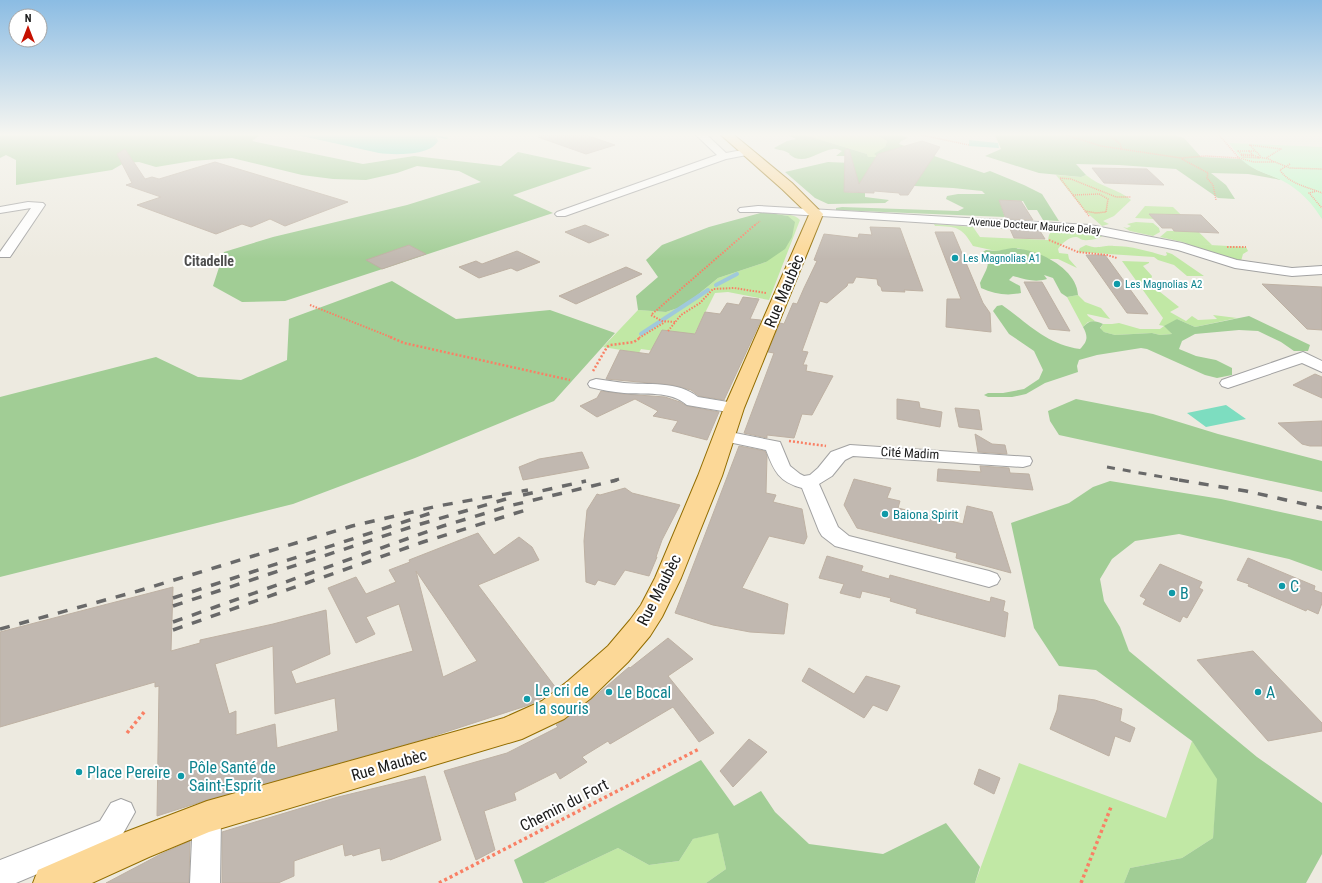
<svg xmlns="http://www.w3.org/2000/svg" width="1322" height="883" viewBox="0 0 1322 883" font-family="'Roboto Condensed',sans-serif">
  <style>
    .grass { fill: #c1e8a5 }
    .forest { fill: #a1cd95 }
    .park { fill: #bbf9c5 }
    .pitch { fill: #7dddc0 }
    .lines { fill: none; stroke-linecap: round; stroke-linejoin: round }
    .stream { stroke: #a0c9db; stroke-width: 4 }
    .building { fill: #c1b8b0; stroke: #beb1a3; fill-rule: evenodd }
    .minor-casing { stroke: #a2a2a2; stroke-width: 2 }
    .major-casing { stroke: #926d00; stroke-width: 2 }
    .path-far3 { stroke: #f98065; stroke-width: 1.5; stroke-dasharray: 1 1; stroke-linecap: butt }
    .path-far2 { stroke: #f98065; stroke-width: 2; stroke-dasharray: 1.5 1.5; stroke-linecap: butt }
    .path-far1 { stroke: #f98065; stroke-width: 2.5; stroke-dasharray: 2 2; stroke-linecap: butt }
    .path { stroke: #f98065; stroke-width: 3.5; stroke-dasharray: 3 3; stroke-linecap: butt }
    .minor { fill: #fff; fill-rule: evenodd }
    .major { fill: #fcd897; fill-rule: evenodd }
    .rail-far1 { stroke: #696969; stroke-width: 3; stroke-dasharray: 8 8; stroke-linecap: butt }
    .rail { stroke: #696969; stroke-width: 3.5; stroke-dasharray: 10 10; stroke-linecap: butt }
    .culture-dot { fill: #0f9aa8; stroke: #fff; stroke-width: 1.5 }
    .labels { text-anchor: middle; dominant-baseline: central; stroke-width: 4; stroke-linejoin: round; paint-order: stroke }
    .far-street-label { font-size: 11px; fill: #1b1b1b; stroke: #fff }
    .far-culture-label { font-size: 11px; fill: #0d838f; stroke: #fff; text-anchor: start }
    .street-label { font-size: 13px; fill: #1b1b1b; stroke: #fff }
    .culture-label { font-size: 13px; fill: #0d838f; stroke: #fff; text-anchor: start }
    .far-district-label { font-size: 14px; font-weight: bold; fill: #4e4e4e; stroke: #fff }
    .near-street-label { font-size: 16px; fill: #1b1b1b; stroke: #fff }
    .near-culture-label { font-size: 16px; fill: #0d838f; stroke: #fff; text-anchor: start }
  </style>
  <rect width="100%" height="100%" fill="#edeae0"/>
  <path class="grass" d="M805,135H876L887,141L885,147L875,154L879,157H868L867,154Z
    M1056,175L1081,177L1086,175C1100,187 1119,189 1131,200L1114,216L1103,221L1109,224L1102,226L1085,211Z
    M1145,206L1173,207L1212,245L1192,244L1246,247L1248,251L1243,254L1241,261L1178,242L1187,243L1160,237L1167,231H1182L1166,214H1149L1154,219L1135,218Z
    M777,214C784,214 795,214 800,220L769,300L728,292L715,293L684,355L641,349L639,353L603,347L638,310L666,312L684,306L718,278L766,262L788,216Z
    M1136,222L1153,223L1159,228L1160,232L1153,236L1130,231L1123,227L1127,228L1131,226L1127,224Z
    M934,224L973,227L980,237L1048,240L1049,235L1052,230L1105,234C1102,238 1089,241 1084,240C1081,240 1080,238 1077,237C1070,236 1062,243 1058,249L1059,253L1068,254L1069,259L1077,268L1058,259H1049L1018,248L996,251L973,246C961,226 957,227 935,226Z
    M1086,245C1099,250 1101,245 1114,246C1131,246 1148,251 1165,256L1167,255L1166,252L1172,254L1204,276H1187L1174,265L1158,260L1154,257L1078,252L1080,248Z
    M1122,261L1149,262V263L1143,266L1152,276L1150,284L1179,307L1170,312L1186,321L1192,316L1198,320L1217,319L1213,315L1237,318L1195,327L1177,319L1168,329L1172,334L1160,335L1152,333L1115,335L1104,332L1100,329L1103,324H1112L1119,323L1140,329H1160L1164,326L1159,325L1163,318Z
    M1078,295L1085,302L1101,308L1110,319L1087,314L1088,316L1095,321L1088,322L1083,327L1067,297Z
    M1192,741L1218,779L1213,838L1182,858L1130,868L1124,883H975L1019,763L1166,818Z
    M718,832L726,869L706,883H544L618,848L649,865L679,861L693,839Z"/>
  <path class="forest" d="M0,135H260L252,141L363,164L414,156L501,166L518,152L592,168L513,195L553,213L285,301L242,302L213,286L224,252L273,237L407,205L481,182L459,171L417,166L397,173L366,180L333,179L302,175L232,158L192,161L156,167L139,162L124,163L112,170L16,185V160L6,155L0,158Z
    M788,135H805L867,154L868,157H878L874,154L885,147L887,141L876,135H901L908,138L901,141L899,144L984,173L990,171L1024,185L1042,194L1059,221L1043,220L1037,210H1028L1023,201L999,200L1005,217L836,210V208L842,207L958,211L964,208L946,199L947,196L958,194H985L982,191L953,188L895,185L845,192L865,193V197L889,200L885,203L828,204L815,198L785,172L828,162L852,163L851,156H836L842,151C839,150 836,148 833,149C818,151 803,167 789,154H790C784,149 779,151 774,148L787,141L796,139Z
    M995,135H1175L1184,138L1201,157L1241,159L1257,170L1282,180L1248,174L1211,173L1226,185L1235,199L1218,198L1176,169L1119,165L1076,164L1086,175L1081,177L1039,173L985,156L1001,149Z
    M764,212L788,216L795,222L792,237L785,249L766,262L718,278L684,306L666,312L638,310L636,296L658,277L646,260L662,245L709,227Z
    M1012,248C1036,248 1077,268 1078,295L1067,297L1061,293L1053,278L1044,275L1047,279C1034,283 1025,279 1013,276L1009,280L1020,286L1021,293C1007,296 994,294 981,288L980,283C985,271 993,263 983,252L986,250L996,251Z
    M392,281L456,319L550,310L615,333L554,401L415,458L293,504L0,577V397L156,357L198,377L241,380L287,360L289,319Z
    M1002,305C1029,324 1046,344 1080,349C1088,341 1088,336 1083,327C1090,320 1094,320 1103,324L1100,328L1104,332L1115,335L1152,333L1160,335L1172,334L1164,326L1177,319L1195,327L1249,316L1310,345L1308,351H1294L1281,342L1258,331L1239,330L1195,334L1182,341L1179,349L1196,356L1216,360L1232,368V375L1217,378L1205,375L1147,349L1141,348L1097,355L1079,360L1077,366L1078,372L1045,383L1026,394L1012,397H988L984,395L988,393H1003L1024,389L1039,379L1043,370L1034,351L1009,334L993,311L997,306Z
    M1076,399L1153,414L1218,434L1322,461V492L1059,435L1050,421L1048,411Z
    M1110,481L1221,499L1322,521V571L1289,559L1179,534L1135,541L1112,559L1100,579L1104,601L1120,627L1129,651L1257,757L1322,803V854L1306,883H1124L1130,868L1182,858L1213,838L1217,779L1192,741L1096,670L1059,666L1034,628L1011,523L1069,503L1093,487Z
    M701,760L734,806L761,791L775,812L809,844L883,854L946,823L980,867L975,883H706L726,869L718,833L693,839L679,861L649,865L618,848L544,883H523L514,860Z"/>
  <path class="park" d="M1229,143L1322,147V219C1312,203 1300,190 1283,181C1270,174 1253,171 1242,160C1238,155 1233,148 1229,143Z"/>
  <path class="pitch" d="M297,135H437L449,138L446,139L436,137L438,141C430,156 394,155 379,153Z
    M969,140L998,143L999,148L969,146Z
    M1226,405L1246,419L1206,427L1187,413Z"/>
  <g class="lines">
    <path class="stream" d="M716,285L737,274
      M641,334L708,290"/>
  </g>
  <path class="building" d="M538,135H586L615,145L586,154L538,137Z
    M922,141L940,147L908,195H900L899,193L874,191V193L844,192L845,150L849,149L859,184L878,154Z
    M125,149L145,179L152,177L159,179L215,162L348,202L285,226L270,219L251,227L242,224L216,234L137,205L161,197L126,185L132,183L117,154Z
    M1092,168L1147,169L1164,185L1104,183Z
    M999,200L1021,201L1033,220L1006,219Z
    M1149,214L1201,215L1219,233L1174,231L1172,228H1162Z
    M585,225L609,235L589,243L565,232Z
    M870,227L900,228L923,291L904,290L905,292L882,291L881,287L878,285L877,279L856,277L853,283H848L847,286L827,303L820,301L802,351L808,352L803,365H807L806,371L833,376L812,415L802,414L794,438L767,435V438L744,433L774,353L768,352L780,323L784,324L793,303L797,304L804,288L817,261L814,260L824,234L858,238L859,234L872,235Z
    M1010,229L1040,231L1045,239L1014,238Z
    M935,232H953L983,303L990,313L991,332L946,327L947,299H961Z
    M409,245L426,254L382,269L366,260Z
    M517,251L540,262L517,271L511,268L479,278L459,267L476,261L482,264Z
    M1086,255H1105L1148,314L1127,313Z
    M626,267L642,274L576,304L559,296Z
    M1024,282H1042L1070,331L1049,329Z
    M1262,284L1322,287V330L1307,329Z
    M743,297L759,299L750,319L761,320L724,400L699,396L691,390L672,385L606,379L620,350L649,354L662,330L695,334L705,312L720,314L727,303L739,305Z
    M1315,374L1322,377V398L1293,385Z
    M601,391L624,394L665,397L680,402L687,406L719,412L707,440L672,431L678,421L653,416L658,411L635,399L597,417L580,406L597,398Z
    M897,399L919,402L920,408L942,412L940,427L897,419Z
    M955,408L979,410L982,430L959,427Z
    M1322,421V446H1310L1302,444L1278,423Z
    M975,434L992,444L1005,445L1007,454L978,452Z
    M739,446L765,451L767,456L766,493L776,495L773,502L802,509L807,537L804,544L769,536L742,588L788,604L784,634L750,632L713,625L675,613Z
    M582,452L589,468L523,480L519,467L539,459Z
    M980,466L1009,468L1010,473L1029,474L1033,490L937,481L938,469L981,472Z
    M854,479L891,488L887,498L900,501L898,508L963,524L967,506L992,512L1011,573L956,558L957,553L857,528L844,505Z
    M625,488L632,493L680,505L662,540L656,557H657L649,576L625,570L615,585L598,580L595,585L586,582L584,541L587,510L597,494L600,495Z
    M478,533L494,555L519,537L532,547L539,560L478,585L556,688L546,696L529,705L421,740L207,800L157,816L159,686L155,687V682L0,727V632L173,587L171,651L200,643V640L273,624L326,610L330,654L291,671L296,684L413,651L399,604L366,617L375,634L356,643L328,588L356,577L366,594L396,582L389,570L410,562L409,560ZM416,571L477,661L443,677L438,657ZM273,646L275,714L335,698L338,731L277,748L275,724L236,735V711L229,714L215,664Z
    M827,556L863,566L861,571L889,579L890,575L990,602L991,597L1005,601L1003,611L1008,613L1005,637L916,613L917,609L890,601L891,598L862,591L860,598L840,593L844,584L819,578Z
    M1248,558L1315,586L1314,590L1322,593V603L1318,614L1307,609L1306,611L1248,586L1249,584L1237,580Z
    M1160,564L1202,582L1199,588L1203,590L1187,618L1183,616L1180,622L1143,604L1146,599L1140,596Z
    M668,638L693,659L668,676L714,733L699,742L673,707L610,744L608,741L582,757L587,762L560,779L556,772L514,793L516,800L484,811L495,850L476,860L444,771L507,753L558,727L556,725L578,711L629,667L630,668Z
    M1253,651L1322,723V731L1268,741L1197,660Z
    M809,668L854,694L866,676L900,686L887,711L873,705L864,718L802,681Z
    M1059,695L1095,700L1122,709L1120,721L1135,728L1130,742L1115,736L1109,756L1050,729L1057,710Z
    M749,739L767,752L733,787L720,771Z
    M979,769L1000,778L994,794L974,784Z
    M425,776L441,840L390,860V859L382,861L380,848L353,856L352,854L345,856L343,844L294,861V876L278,883H222V832L338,797Z
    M190,841L189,883H106L161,854Z"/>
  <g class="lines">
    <defs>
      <path id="minor" d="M696,135H707L726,153L748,149L753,152L752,154L726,159L565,216H557L555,214L557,212L717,155Z
        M28,202L43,203L45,205L10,257H0V252L31,208L0,213V207Z
        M758,206L1090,225L1182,243L1237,260L1292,268L1322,266V274L1292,276L1235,268L1178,250L1090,233L758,212H740L738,210L740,208Z
        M1303,352L1322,361V372L1302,363L1228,388L1222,386L1220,383L1222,380Z
        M596,379C605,380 614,382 624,383C647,385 679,381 698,397L740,404L743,408L740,412L734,413L687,405C670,390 645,395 624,393C613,392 601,390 590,387L588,384L590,381Z
        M725,431L780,442L790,466L800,474L804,476L810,475L818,468L831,452L850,445L1030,457L1032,461L1030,465L1023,467L853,456L845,460L832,476L819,484L838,527L849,536L989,571L997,574L1000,579L997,584L989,587L835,546L822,536L819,531L802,488C779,482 774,471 766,450L719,440L716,436L719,432Z
        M121,799L131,803L135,812L120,839L16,883H0V860L100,821L111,803Z
        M207,804L217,808L221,817L220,883H190L193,817L197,808Z"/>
      <path id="major" d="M721,135H734L792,183L823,214L744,408L722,476L681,578L662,617L650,636L628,662L590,699L564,719L522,739L209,832L149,857L92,883H33L38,870L123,833L207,801L504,718L542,701L568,681L608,646L630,620L641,605L655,578L698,476L724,408L809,215L782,189Z"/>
    </defs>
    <use href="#minor" class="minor-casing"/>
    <use href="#major" class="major-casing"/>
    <path class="path-far3" d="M921,135L969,145
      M1066,135L1101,146L1181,158L1206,156L1239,158L1254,162H1275L1290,168L1322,169
      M1109,135L1120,144L1122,150
      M1219,135L1239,158
      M1249,145L1281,149L1266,158
      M1250,145L1261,157
      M1238,151H1249L1253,155L1241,154Z
      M1249,151H1255
      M1241,155L1256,156L1259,158L1243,157Z
      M1258,157L1269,159L1274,162
      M1182,159L1208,173L1207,178L1213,185L1216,200
      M1290,164L1280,170C1289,184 1308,187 1322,193
      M1317,191L1309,193L1322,208
      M1073,195L1099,194L1108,199L1106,212L1096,213L1085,211
      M1089,216L1060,178L1071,179L1116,197H1131
      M755,225L760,221"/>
    <path class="path-far2" d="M1049,240L1078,252L1107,255L1117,258
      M1227,247H1246
      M310,305L393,338
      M675,322L662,321L651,315L756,224
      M668,331L681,315L700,303L713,289L734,288L766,293
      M639,338L665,322"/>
    <path class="path-far1" d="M390,337L404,343L570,380
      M593,371L607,347L610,345L634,342L641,337
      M789,441L826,446"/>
    <path class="path" d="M127,733L145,711
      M439,883L699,749
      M1081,883L1111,807"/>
    <use href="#minor" class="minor"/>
    <use href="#major" class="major"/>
    <path class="rail-far1" d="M1107,467L1185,481
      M613,481L619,479"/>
    <path class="rail" d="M1179,480L1246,491L1322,508
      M523,495L586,481
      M173,598L431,513
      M173,606L414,526L506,499
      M173,622L443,526L513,505L617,480
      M0,629L138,591L352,526L438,506L528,490
      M173,630L423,542L529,509"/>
  </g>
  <linearGradient id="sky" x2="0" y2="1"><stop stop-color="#8bbce3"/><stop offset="0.52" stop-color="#f7f6f1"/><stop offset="1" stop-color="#f7f6f1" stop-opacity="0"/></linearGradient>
  <rect width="1322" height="259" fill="url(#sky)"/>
  <g class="culture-dot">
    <circle cx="955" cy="258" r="4"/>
    <circle cx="1117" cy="284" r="4"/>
    <circle cx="885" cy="514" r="4"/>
    <circle cx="1282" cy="586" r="4"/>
    <circle cx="1172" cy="593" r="4"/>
    <circle cx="609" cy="692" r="4"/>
    <circle cx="1258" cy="692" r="4"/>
    <circle cx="527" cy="699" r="4"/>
    <circle cx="79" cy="772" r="4"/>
    <circle cx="181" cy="776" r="4"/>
  </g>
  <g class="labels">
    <g class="far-street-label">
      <text transform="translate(1035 226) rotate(4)">Avenue Docteur Maurice Delay</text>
    </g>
    <g class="far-culture-label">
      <text x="963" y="258">Les Magnolias A1</text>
      <text x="1125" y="284">Les Magnolias A2</text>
    </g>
    <g class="street-label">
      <text transform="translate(910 453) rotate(3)">Cité Madim</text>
    </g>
    <g class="culture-label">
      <text x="893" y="514">Baiona Spirit</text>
    </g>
    <g class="far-district-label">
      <text x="209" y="261">Citadelle</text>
    </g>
    <g class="near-street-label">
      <text transform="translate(784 291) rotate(-67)">Rue Maubèc</text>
      <text transform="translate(659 590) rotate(-63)">Rue Maubèc</text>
      <text transform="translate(389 765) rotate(-16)">Rue Maubèc</text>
      <text transform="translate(564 805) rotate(-27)">Chemin du Fort</text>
    </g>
    <g class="near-culture-label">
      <text x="1290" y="586">C</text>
      <text x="1180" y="593">B</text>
      <text x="535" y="690">Le cri de<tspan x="535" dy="18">la souris</tspan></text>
      <text x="617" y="692">Le Bocal</text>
      <text x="1266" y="692">A</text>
      <text x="189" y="767">Pôle Santé de<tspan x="189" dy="18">Saint-Esprit</tspan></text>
      <text x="87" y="772">Place Pereire</text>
    </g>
  </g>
  <g transform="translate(28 28)"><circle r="19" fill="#ffffff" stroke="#a4a4a4"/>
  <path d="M0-3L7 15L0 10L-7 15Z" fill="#c61000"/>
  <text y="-6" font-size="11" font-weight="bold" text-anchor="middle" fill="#1b1b1b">N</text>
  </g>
</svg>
